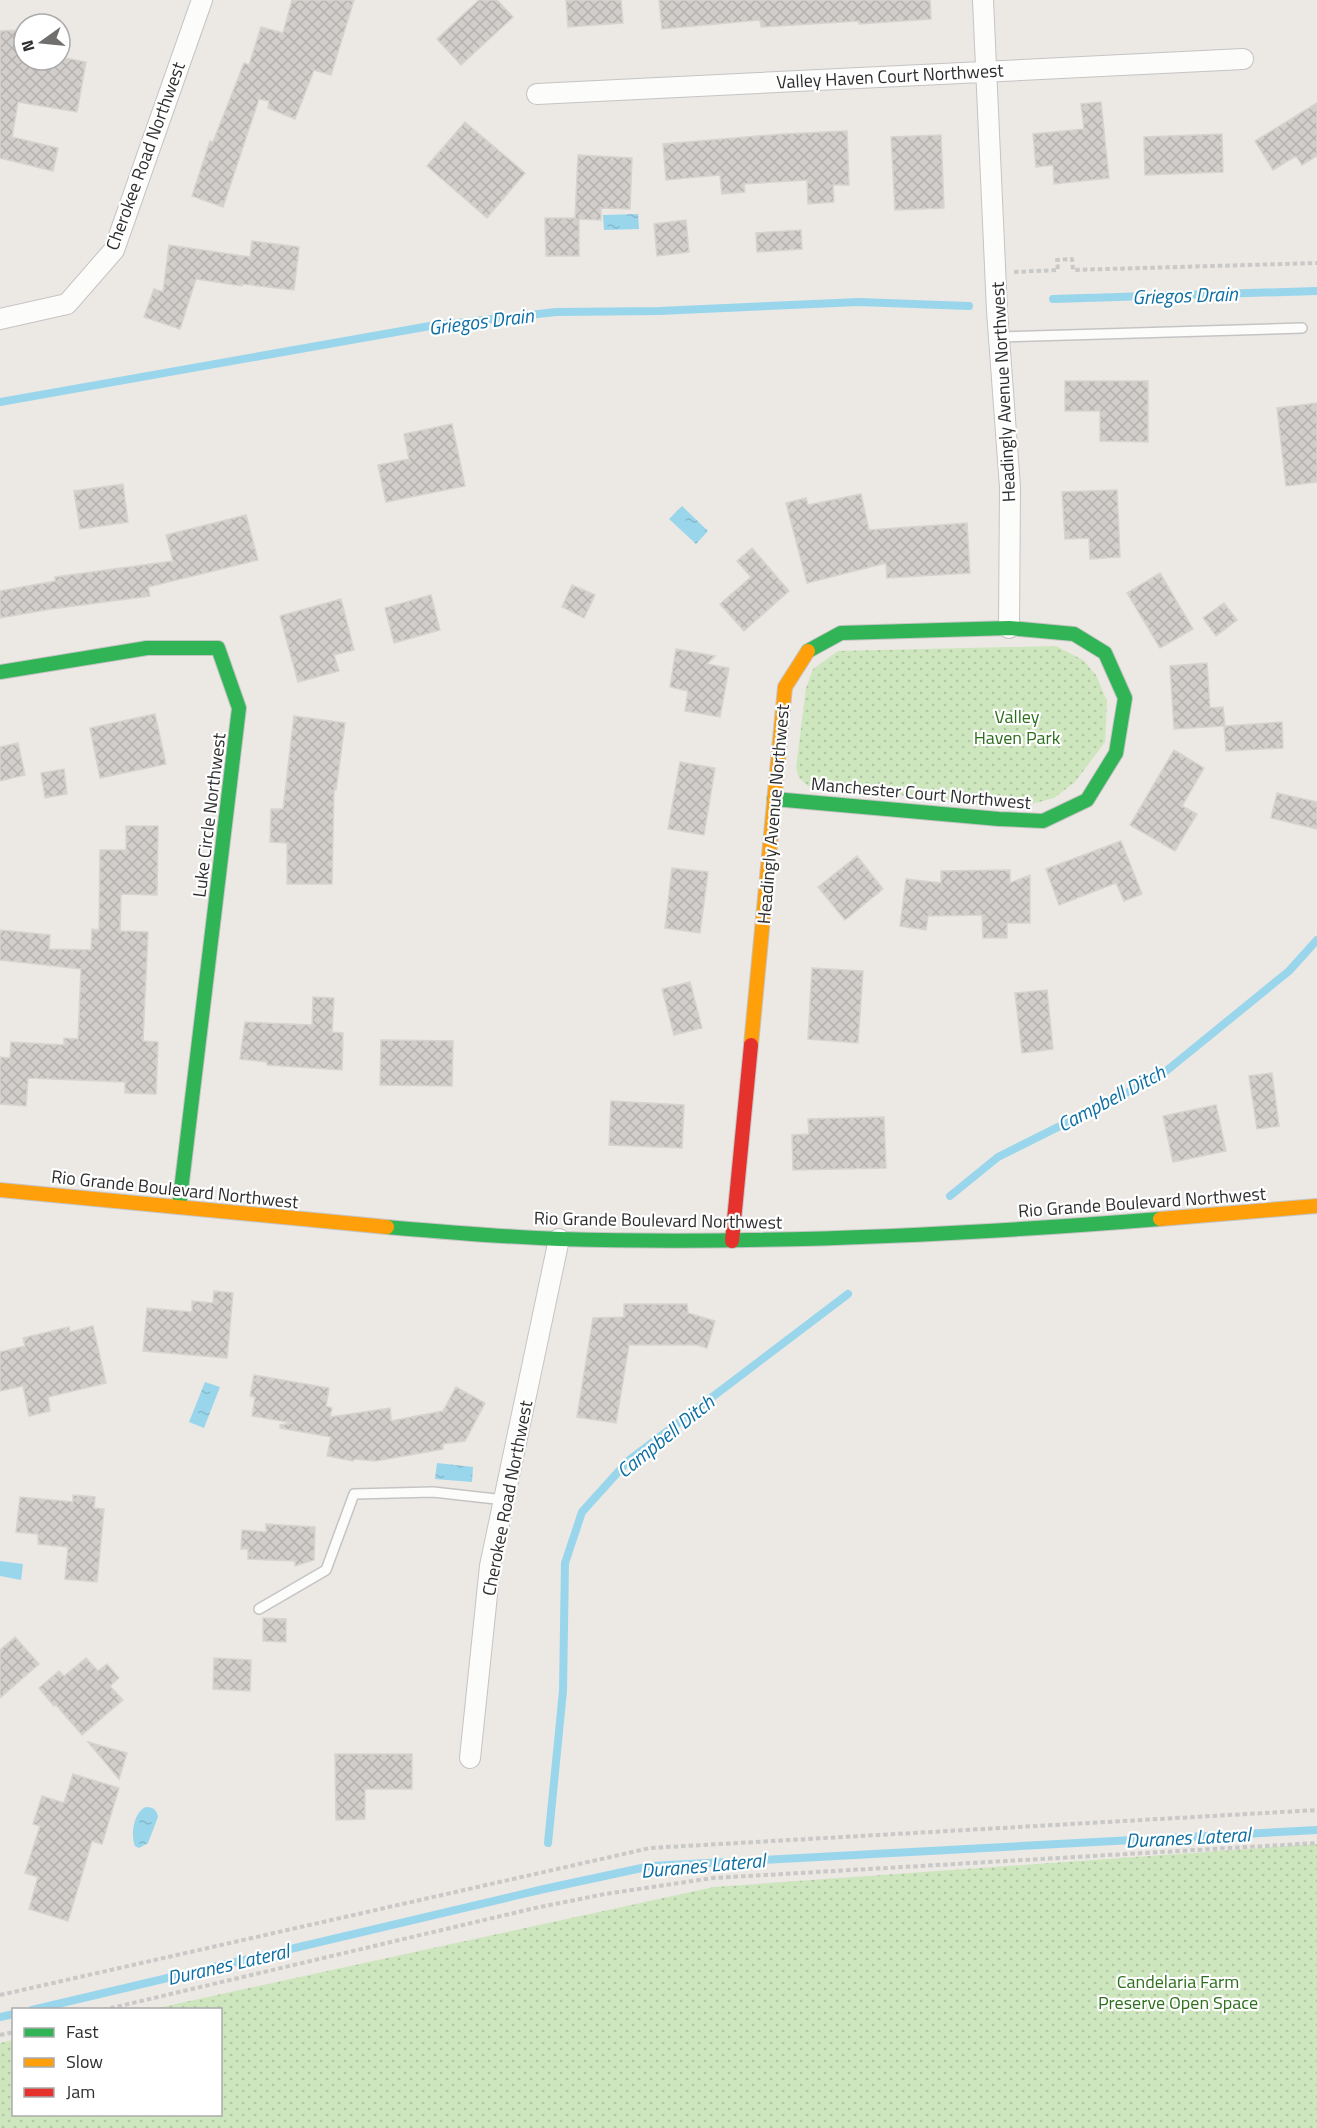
<svg xmlns="http://www.w3.org/2000/svg" width="1317" height="2128" viewBox="0 0 1317 2128" font-family="'Titillium Web',sans-serif">
  <style>
    .grass { fill: url(#grass-dots) }
    .water { fill: url(#water-ripples) }
    .lines { fill: none; stroke-linecap: round; stroke-linejoin: round }
    .stream { stroke: #99d6ec; stroke-width: 8 }
    .building { fill: url(#building-cross-hatch); stroke: #d7d4d0; stroke-width: 1.5 }
    .lane-casing { stroke: #c5c4c5; stroke-width: 12 }
    .street-casing { stroke: #c5c4c5; stroke-width: 22 }
    .fast-casing { stroke: #c5c4c5; stroke-width: 16 }
    .slow-casing { stroke: #c5c4c5; stroke-width: 16 }
    .jam-casing { stroke: #c5c4c5; stroke-width: 16 }
    .path { stroke: #c9c9c8; stroke-width: 4; stroke-dasharray: 4.5 3; stroke-linecap: butt }
    .lane { stroke: #fcfcfb; stroke-width: 9 }
    .street { stroke: #fcfcfb; stroke-width: 20 }
    .fast { stroke: #30b455; stroke-width: 14 }
    .slow { stroke: #ff9f0a; stroke-width: 14 }
    .jam { stroke: #e5322d; stroke-width: 14 }
    .labels { text-anchor: middle; dominant-baseline: central; stroke-width: 4.5; stroke-linejoin: round; paint-order: stroke }
    .street-label { font-size: 18px; fill: #2e2e2e; stroke: #fff }
    .park-label { font-size: 18px; fill: #2c6e1b; stroke: #fff }
    .water-label { font-size: 20px; font-style: italic; fill: #0d6fa3; stroke: #fff }
  </style>
  <defs>
    <pattern id="grass-dots" width="8" height="8" patternUnits="userSpaceOnUse" patternTransform="scale(1.5)"><rect width="8" height="8" fill="#cee6be"/><path d="M2 2h.1M6 6h.1" fill="none" stroke="#b1c6a4" stroke-width="1.8" stroke-linecap="round"/></pattern>
    <pattern id="water-ripples" width="26" height="14" patternUnits="userSpaceOnUse" patternTransform="scale(1.5)"><rect width="26" height="14" fill="#99d6ec"/><path d="M2 4q2-2 4 0t4 0M15 11q2-2 4 0t4 0" fill="none" stroke="#84b8cb"/></pattern>
    <pattern id="building-cross-hatch" width="8" height="8" patternUnits="userSpaceOnUse" patternTransform="scale(1.5)"><rect width="8" height="8" fill="#d1cecb"/><path d="M0 0l8 8M0 8l8-8" fill="none" stroke="#b4b1af"/></pattern>
  </defs>
  <rect width="100%" height="100%" fill="#ece8e4"/>
  <path class="grass" d="M1056,646L1083,660L1096,675L1107,701L1105,742L1075,782L1054,798L1020,807L808,786L799,778L796,768L806,688L813,669L838,651Z
    M1317,1844V2128H0V2043L13,2040L14,2114H220V2010L153,2009L714,1887Z"/>
  <path class="water" d="M638,214L639,229L604,230L603,215Z
    M682,506L708,531L696,544L669,519Z
    M205,1382L220,1387L204,1428L189,1422Z
    M437,1463L473,1467L472,1482L435,1479Z
    M0,1561L23,1564L21,1580L0,1576Z
    M146,1807C153,1807 157,1810 158,1817L148,1843L139,1848L135,1846C130,1835 134,1811 146,1807Z"/>
  <g class="lines">
    <path class="stream" d="M1053,299L1317,291
      M0,402L430,326L556,312L659,311L859,302L969,306
      M950,1196L998,1157L1160,1076L1289,971L1317,940
      M548,1843L563,1691L565,1563L582,1512L628,1461L848,1294
      M32,2010L544,1889L651,1866L1317,1830
      M0,2017L14,2014"/>
  </g>
  <path class="building" d="M292,0H354L331,75L314,70L295,119L268,108L269,101L259,99L223,207L192,196L210,141L213,142L244,63L249,65L261,27L283,33Z
    M479,0H497L513,17L461,65L437,39Z
    M566,0H621L623,23L568,27Z
    M659,0H930L931,19L859,24V21L761,27L760,20L662,29Z
    M22,30L24,60H60V57L86,62L77,112L18,102L12,137L58,148L53,171L0,158V31Z
    M1101,102L1109,178L1054,184L1053,165L1036,167L1033,134L1084,129L1081,104Z
    M1317,103V156L1302,165L1296,156L1273,170L1255,141Z
    M465,122L525,173L487,218L427,166Z
    M847,131L849,185H833L834,202L808,204L807,180L744,184L745,192L722,194L720,175L666,180L663,144L783,134Z
    M1222,134L1223,172L1145,175L1144,137Z
    M941,135L944,208L895,210L891,137Z
    M578,155L632,158L630,209L601,208V220L579,219V256H546L545,218H575Z
    M686,220L689,252L657,256L654,224Z
    M801,230L802,249L757,252L756,233Z
    M252,241L299,247L294,290L242,284V286L196,279L180,329L144,317L154,289L163,292L169,245L250,257Z
    M1065,381H1148V442L1100,441V411H1065Z
    M1317,403V482L1286,486L1277,408Z
    M452,424L465,486L386,502L378,465L409,459L404,434Z
    M123,484L128,522L80,529L74,491Z
    M1117,490L1120,557L1090,559L1089,538L1065,539L1062,492Z
    M861,494L869,530L967,523L970,573L887,578L886,563L807,583L786,503L806,498L808,505Z
    M246,515L258,560L148,587L150,596L51,609L0,618V591L55,581V577L173,561L166,535Z
    M752,548L789,591L744,631L720,604L751,577L737,561Z
    M1160,573L1193,629L1160,648L1127,593Z
    M572,585L595,595L584,618L562,607Z
    M431,595L440,630L394,643L385,608Z
    M341,599L354,650L334,655L339,671L298,682L280,616Z
    M1224,603L1237,620L1216,636L1203,618Z
    M676,649L715,656L707,664L729,668L720,717L685,711L688,691L670,687Z
    M1207,663L1210,708L1223,707L1225,726L1282,722L1283,748L1226,751L1224,726L1174,729L1170,666Z
    M155,714L166,764L100,778L90,728Z
    M294,716L345,723L336,790H334L332,884H287V843L270,842L271,809H283Z
    M18,743L25,775L0,781V747Z
    M1174,750L1204,768L1182,806L1197,814L1175,851L1130,825Z
    M680,762L715,768L704,835L668,829Z
    M64,769L67,794L45,798L41,773Z
    M1277,793L1317,802V829L1271,818Z
    M126,826H158L157,895L121,894L120,931L148,932L143,1041L158,1042L156,1094L125,1093V1082L28,1078L26,1106L0,1104V1057L10,1058L11,1042L64,1045V1038L78,1039L81,969L0,960V930L50,935L49,949L91,950L92,929L99,930L100,850H126Z
    M1121,841L1142,894L1124,901L1116,883L1059,905L1046,869Z
    M857,856L883,889L845,920L818,887Z
    M672,868L708,872L700,933L665,928Z
    M1010,870V883L1030,875V923H1007V938H983L982,915L928,916L926,930L900,926L906,879L941,883V871Z
    M812,968L863,971L858,1043L808,1039Z
    M690,982L702,1028L674,1035L662,989Z
    M1047,990L1053,1049L1022,1053L1015,993Z
    M313,997L334,998L332,1032L343,1033L342,1070L267,1065V1062L240,1059L245,1022L312,1025Z
    M381,1040L453,1041L452,1086L380,1085Z
    M1272,1073L1279,1126L1257,1129L1249,1076Z
    M611,1101L684,1105L682,1148L609,1145Z
    M1216,1105L1226,1151L1173,1162L1163,1116Z
    M884,1117L886,1168L793,1170L792,1135L809,1134L808,1119Z
    M214,1291L233,1293L227,1358L143,1351L147,1308L192,1312V1301L213,1303Z
    M624,1304H687L688,1313L715,1321L707,1348L697,1345H629L616,1423L577,1417L593,1318L624,1317Z
    M93,1326L106,1383L48,1397L50,1411L29,1416L23,1386L0,1391V1352L25,1346L23,1338L69,1327L70,1332Z
    M254,1375L329,1388L326,1406L332,1408L330,1417L390,1408L391,1421L443,1411L456,1387L485,1403L465,1441L443,1444V1449L376,1461L354,1459L353,1461L327,1456L331,1437L280,1428V1425L293,1423L252,1416L255,1397L250,1396Z
    M73,1495L95,1497L94,1508L104,1509L97,1582L65,1579L68,1547L38,1544V1534L16,1532L20,1497L73,1502Z
    M266,1524L315,1527L314,1560L295,1566V1561L248,1559V1549H241L242,1530L266,1532Z
    M263,1618L286,1619V1642L263,1641Z
    M15,1637L39,1664L0,1698V1650Z
    M86,1658L98,1671L107,1664L119,1678L110,1686L123,1700L82,1735L56,1705L54,1706L39,1688L59,1671L64,1676Z
    M214,1658L251,1660L250,1691L213,1689Z
    M88,1742L127,1753L119,1779Z
    M335,1754H412V1789H365V1819L336,1820Z
    M73,1774L119,1788L102,1844L92,1841L68,1921L29,1909L38,1877L25,1873L40,1826L33,1824L42,1796L64,1803Z"/>
  <g class="lines">
    <defs>
      <path id="lane" d="M999,337L1302,328
        M259,1609L326,1570L354,1494L433,1492L505,1500"/>
      <path id="street" d="M983,0L997,311L1010,487L1009,628
        M537,94L1243,59
        M0,319L67,304L114,250L202,0
        M470,1758L490,1566L559,1239"/>
      <path id="fast" d="M0,672L147,648H218L239,708L179,1207
        M774,799L999,819L1043,821L1087,800L1116,753L1125,698L1105,653L1074,634L1009,628L841,633L808,651
        M387,1227C445,1232 502,1237 560,1239C760,1245 961,1235 1160,1219"/>
      <path id="slow" d="M751,1045L785,687L808,651
        M0,1190L387,1227
        M1160,1219L1317,1206"/>
      <path id="jam" d="M732,1241L751,1045"/>
    </defs>
    <use href="#lane" class="lane-casing"/>
    <use href="#street" class="street-casing"/>
    <use href="#fast" class="fast-casing"/>
    <use href="#slow" class="slow-casing"/>
    <use href="#jam" class="jam-casing"/>
    <path class="path" d="M1014,272L1058,270L1057,260L1072,259L1073,270L1317,263
      M0,1995L650,1848L1317,1810
      M103,2010L535,1908L605,1894L713,1878L1317,1843
      M0,2035L14,2032"/>
    <use href="#lane" class="lane"/>
    <use href="#street" class="street"/>
    <use href="#fast" class="fast"/>
    <use href="#slow" class="slow"/>
    <use href="#jam" class="jam"/>
  </g>
  <g class="labels">
    <g class="street-label">
      <text transform="translate(890 76) rotate(-3)">Valley Haven Court Northwest</text>
      <text transform="translate(145 156) rotate(-70)">Cherokee Road Northwest</text>
      <text transform="translate(1003 392) rotate(-93)">Headingly Avenue Northwest</text>
      <text transform="translate(921 793) rotate(5)">Manchester Court Northwest</text>
      <text transform="translate(773 814) rotate(-85)">Headingly Avenue Northwest</text>
      <text transform="translate(209 815) rotate(-83)">Luke Circle Northwest</text>
      <text transform="translate(175 1189) rotate(6)">Rio Grande Boulevard Northwest</text>
      <text transform="translate(1142 1202) rotate(-4)">Rio Grande Boulevard Northwest</text>
      <text transform="translate(658 1220) rotate(1)">Rio Grande Boulevard Northwest</text>
      <text transform="translate(507 1498) rotate(-79)">Cherokee Road Northwest</text>
    </g>
    <g class="park-label">
      <text x="1017" y="716">Valley<tspan x="1017" dy="21">Haven Park</tspan></text>
      <text x="1178" y="1981">Candelaria Farm<tspan x="1178" dy="21">Preserve Open Space</tspan></text>
    </g>
    <g class="water-label">
      <text transform="translate(1185 295) rotate(-2)">Griegos Drain</text>
      <text transform="translate(481 321) rotate(-7)">Griegos Drain</text>
      <text transform="translate(1111 1098) rotate(-28)">Campbell Ditch</text>
      <text transform="translate(665 1436) rotate(-39)">Campbell Ditch</text>
      <text transform="translate(1188 1837) rotate(-3)">Duranes Lateral</text>
      <text transform="translate(703 1865) rotate(-5)">Duranes Lateral</text>
      <text transform="translate(228 1964) rotate(-13)">Duranes Lateral</text>
    </g>
  </g>
  <rect x="12" y="2008" width="210" height="108" fill="#ffffff" stroke="#ababab" stroke-width="1.5"/>
  <rect x="24" y="2028" width="30" height="9" fill="#30b455" stroke="#ababab" stroke-width="1.5"/>
  <text x="66" y="2038" font-size="18" fill="#2e2e2e">Fast</text>
  <rect x="24" y="2058" width="30" height="9" fill="#ff9f0a" stroke="#ababab" stroke-width="1.5"/>
  <text x="66" y="2068" font-size="18" fill="#2e2e2e">Slow</text>
  <rect x="24" y="2088" width="30" height="9" fill="#e5322d" stroke="#ababab" stroke-width="1.5"/>
  <text x="66" y="2098" font-size="18" fill="#2e2e2e">Jam</text>
  <g transform="translate(42 42) rotate(255)"><circle r="28" fill="#ffffff" stroke="#ababab" stroke-width="1.5"/>
  <path d="M0-4.5L10 22L0 15L-10 22Z" fill="#706f6e"/>
  <text y="-9" font-size="16" font-weight="bold" text-anchor="middle" fill="#2e2e2e">N</text>
  </g>
</svg>
